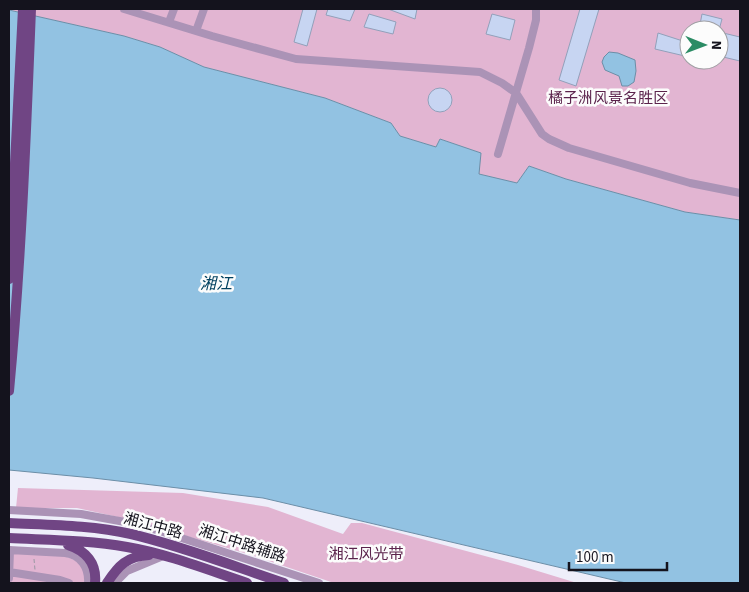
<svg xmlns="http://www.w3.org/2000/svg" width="749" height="592" viewBox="0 0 749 592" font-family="'Source Sans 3','Noto Sans SC',sans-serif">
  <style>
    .green { fill: #e2b5d2; fill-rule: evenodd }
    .water { fill: #92c2e2; stroke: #6c8ea7 }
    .building { fill: #c7d5f2; stroke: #92a0ba }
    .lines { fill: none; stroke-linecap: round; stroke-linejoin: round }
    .path { stroke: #9998a3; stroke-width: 1; stroke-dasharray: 4 2.5; stroke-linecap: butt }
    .minor { stroke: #ab93b6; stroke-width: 8 }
    .major { stroke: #704584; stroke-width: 10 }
    .labels { text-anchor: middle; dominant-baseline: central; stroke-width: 5; stroke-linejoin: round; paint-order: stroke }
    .park-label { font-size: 15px; fill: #5b234c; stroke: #fcfcfc }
    .street-label { font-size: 15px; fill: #14131d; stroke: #fcfcfc }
    .water-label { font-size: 16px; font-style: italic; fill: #00405f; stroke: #fcfcfc }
  </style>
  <rect width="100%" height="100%" fill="#eeeefa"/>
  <path class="green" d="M9,9H740V220L685,212L566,179L529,166L517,183L478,174L481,153L440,139L436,147L400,136L391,123L325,98L204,67L160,47L124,36L9,10ZM689,30H719V60H689Z
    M18,488L183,493L268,507L343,534L351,523H362L518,565L577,583H334L251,555L136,521L77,508H16Z
    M9,552C26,553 74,550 83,568C85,572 84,579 85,583H9Z"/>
  <path class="water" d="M9,10L124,36L160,47L204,67L325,98L391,123L400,136L436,147L440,139L481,153L479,174L517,183L529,166L566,179L685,212L740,220V583H626L263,498L93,478L9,470Z
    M609,52L618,53L635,60L636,71L634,82L628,86H622L619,76L605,70L602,62L604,57Z"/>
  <path class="building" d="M303,9H317L307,46L294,42Z
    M328,9H355L350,21L326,15Z
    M388,9H417L415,19Z
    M580,9H599L576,86L559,80Z
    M369,14L396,22L393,34L364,27Z
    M492,14L515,20L510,40L486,34Z
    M702,14L722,19L719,30H699Z
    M719,32L740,37V61L719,56Z
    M658,33L689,43V57L655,49Z
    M428 100a12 12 0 1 1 24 0a12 12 0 1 1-24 0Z"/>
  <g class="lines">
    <path class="path" d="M34,559L35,570"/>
    <path class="minor" d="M124,9L212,36L296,59L480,72L502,83L516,93L542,134L549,139L569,148L690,183L740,193
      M169,22L174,9
      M196,31L204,9
      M498,154L529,48L536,20V9
      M9,510L81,514L125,522L160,531L319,583
      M9,550L65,553C81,555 89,568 88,583
      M9,572L60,580L69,583
      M9,578L10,550
      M115,583L127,571L163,556"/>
    <path class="major" d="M9,279L23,9
      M9,391C21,264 26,136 31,9
      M9,523C49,525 91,525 131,534C182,546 233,566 284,583
      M9,538C48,540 88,540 127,547C168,554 208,570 247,583
      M68,545C86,551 97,563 95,583
      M107,583C118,566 127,556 149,555"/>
  </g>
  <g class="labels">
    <g class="park-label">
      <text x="608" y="98">橘子洲风景名胜区</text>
      <text x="366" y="554">湘江风光带</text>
    </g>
    <g class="street-label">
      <text transform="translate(153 526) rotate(15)">湘江中路</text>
      <text transform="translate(242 544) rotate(18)">湘江中路辅路</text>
    </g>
    <g class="water-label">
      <text x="216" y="284">湘江</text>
    </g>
  </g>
  <rect width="749" height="592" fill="none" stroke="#14131d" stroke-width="20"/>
  <g transform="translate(704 45) rotate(91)"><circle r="24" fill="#fcfcfc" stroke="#9f9fa3"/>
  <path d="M0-4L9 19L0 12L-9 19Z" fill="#2b8c65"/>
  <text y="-8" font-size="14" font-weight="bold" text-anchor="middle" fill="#14131d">N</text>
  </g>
  <path d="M569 562v8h98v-8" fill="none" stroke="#14131d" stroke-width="2.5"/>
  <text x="576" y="562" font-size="15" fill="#14131d" stroke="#fcfcfc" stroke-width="4" paint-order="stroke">100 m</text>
</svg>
